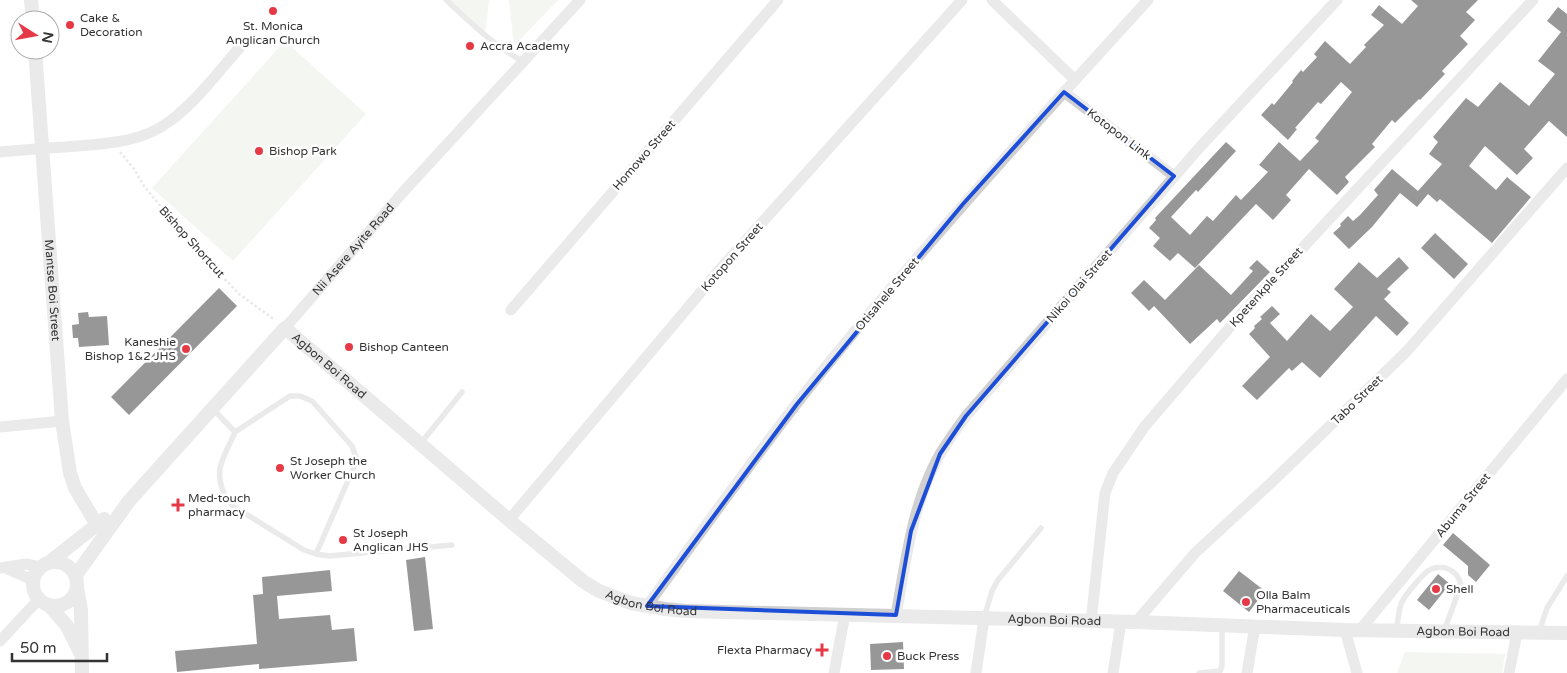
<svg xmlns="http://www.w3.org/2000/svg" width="1567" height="673" viewBox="0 0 1567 673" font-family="'Varela Round',sans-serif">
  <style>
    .green { fill: #e6ecdf }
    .building { fill: #1a1a1a }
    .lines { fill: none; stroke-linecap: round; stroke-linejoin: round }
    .path { stroke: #cdcdcd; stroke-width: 2.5; stroke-dasharray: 2.5 2.5; stroke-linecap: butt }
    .service { stroke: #d0d0d0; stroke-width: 5.5 }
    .minor { stroke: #d0d0d0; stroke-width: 11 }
    .tertiary { stroke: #d0d0d0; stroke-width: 14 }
    .marked { fill: none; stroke: #1d4ed8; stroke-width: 4; stroke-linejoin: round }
    .poi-dot { fill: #e63946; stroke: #fff; stroke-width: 2 }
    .labels { text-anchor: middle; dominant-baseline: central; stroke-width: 5; stroke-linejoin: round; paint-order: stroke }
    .poi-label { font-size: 12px; fill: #333; stroke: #fff; text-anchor: start }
    .street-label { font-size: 12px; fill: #333; stroke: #fff }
  </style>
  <rect width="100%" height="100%" fill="#fff"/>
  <path class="green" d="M448,0H489L485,36Z
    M509,0H558L514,46Z
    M285,41L366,114L233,261L152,188Z
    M1405,652L1505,654L1502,673H1397Z"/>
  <path class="building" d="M1411,0H1478L1466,12L1475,20L1460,36L1468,44L1442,71L1445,74L1420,100L1419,99L1395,123L1392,120L1372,144L1375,147L1345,177L1349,182L1337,195L1309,169L1286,195L1291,200L1273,220L1256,204L1195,268L1178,253L1170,261L1153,246L1160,238L1149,228L1156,220L1155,218L1226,142L1236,151L1198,192L1196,190L1171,217L1190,235L1207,216L1213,221L1236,195L1241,200L1268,172L1259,165L1279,142L1300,161L1319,141L1315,138L1352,92L1341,82L1321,104L1318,102L1295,128L1297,129L1288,140L1261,115L1272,103L1274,105L1293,82L1292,81L1301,70L1303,72L1317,57L1314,54L1325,41L1350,64L1366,47L1364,45L1384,25L1371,15L1379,5L1402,24L1418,6Z
    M1558,7L1567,14V137L1549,121L1524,149L1533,158L1517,175L1485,146L1469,166L1496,190L1507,177L1531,197L1492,243L1440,199L1437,202L1428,194L1417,207L1400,193L1372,227L1349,249L1333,233L1341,226L1340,224L1348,216L1353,221L1360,215L1378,195L1374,190L1392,169L1418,191L1442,164L1429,154L1438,142L1433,137L1466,98L1478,107L1500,82L1529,106L1555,74L1538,61L1561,32L1547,21Z
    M1435,233L1468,264L1454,279L1421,248Z
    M1399,257L1409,268L1387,289L1391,292L1384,299L1409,323L1397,336L1376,316L1320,378L1302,362L1292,371L1289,368L1257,400L1242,386L1270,357L1249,334L1255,328L1254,326L1262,319L1260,317L1272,306L1280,314L1270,323L1287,341L1311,314L1330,331L1353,307L1334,289L1359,262L1377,278Z
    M1257,260L1270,272L1220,323L1217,319L1190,344L1154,306L1149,311L1131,293L1144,280L1165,300L1199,265L1231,295L1253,271L1249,268Z
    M219,288L237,306L129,415L111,397Z
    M88,312L89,317L107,316L109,345L79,347L78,338H73L72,325L79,324L78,313Z
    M1453,533L1490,565L1476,582L1468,575V566L1443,545Z
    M425,557L433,629L414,631L406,560Z
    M330,570L332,591L277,596L279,619L330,615L332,630L354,628L357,661L259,669V664L177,672L175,651L257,644L253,595L263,594L262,577Z
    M1239,571L1265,591L1249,612L1223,591Z
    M1438,574L1450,584L1429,610L1417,600Z
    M903,642L904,669L871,670L870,644Z"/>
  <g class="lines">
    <path class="path" d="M120,152L134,169L144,186L196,249L239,294L275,320"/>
    <path class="service" d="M446,0C471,23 494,46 524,62
      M213,409L235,432C231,442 221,459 220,469C218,483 224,497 233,506L304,550L316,554L329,556L452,545
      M235,432L290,396H300L312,401L352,446L357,460L316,554
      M421,443L462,392
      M984,618L992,591L998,580L1041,528
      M1396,631C1398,623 1398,613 1401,604C1404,596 1424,572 1431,569C1445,564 1458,571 1461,585L1444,631
      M1539,632L1547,608L1567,576
      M1199,673L1220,671L1222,666V625"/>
    <g class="minor">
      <path d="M992,0L1075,80"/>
      <path d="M1064,92L1174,176"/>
      <path d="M0,152C22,150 43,148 65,147C101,144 140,144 170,121C197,101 219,71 241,46"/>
      <path d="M511,310L778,0"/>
      <path id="s1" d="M285,328L404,191L580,0"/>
      <path d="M0,427L62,421"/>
      <path d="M509,520L722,267L962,0"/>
      <path d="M0,568L26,564L40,567"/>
      <path d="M5,568L33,580"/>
      <path d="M647,606C708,523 767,439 832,359C933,236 1040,118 1148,0"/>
      <path d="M896,615C906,561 912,503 940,454C948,441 957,428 966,416L1200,147L1337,0"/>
      <path d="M1091,622L1105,493L1113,473L1145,426L1243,312L1533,0"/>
      <path d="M1136,622L1195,553L1272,482L1407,351L1567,168"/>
      <path d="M1345,630L1357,673"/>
      <path d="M1360,630L1567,379"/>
      <path d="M0,641L39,599"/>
      <path d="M834,673L845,614"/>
      <path d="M976,673L984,619"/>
      <path d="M1113,673L1121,622"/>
      <path d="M1247,673L1255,626"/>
      <path d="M1509,673L1517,633"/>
    </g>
    <g class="tertiary">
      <path d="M31,0L33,20"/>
      <path id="s2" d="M35,50L62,421L70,473L75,488L97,525"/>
      <path d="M51,561L104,519"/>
      <circle cx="55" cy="584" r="22"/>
      <path id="s3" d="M76,575L129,501L285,328L509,520L584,582L599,591L631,603L665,609L686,611L1136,622L1345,630L1567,633"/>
      <path d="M77,588L81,610L82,673"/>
      <path d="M49,605L67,626L80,652"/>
    </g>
  </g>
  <path d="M0 0H1567V673H0ZM1064,92L1174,176L966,416L940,454L911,531L896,615L647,606L797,404L963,204Z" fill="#fff" fill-opacity=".55" fill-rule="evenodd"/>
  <path class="marked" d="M1064,92L1174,176L966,416L940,454L911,531L896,615L647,606L797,404L963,204Z"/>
  <g class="poi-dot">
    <circle cx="273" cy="11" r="5"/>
    <circle cx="70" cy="25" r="5"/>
    <circle cx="470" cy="46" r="5"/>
    <circle cx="259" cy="151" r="5"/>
    <circle cx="349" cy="347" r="5"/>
    <circle cx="186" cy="349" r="5"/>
    <circle cx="280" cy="468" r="5"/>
    <path d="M175.5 497.5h5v5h5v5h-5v5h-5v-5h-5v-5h5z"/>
    <circle cx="343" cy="540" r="5"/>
    <circle cx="1436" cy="589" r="5"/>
    <circle cx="1246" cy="602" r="5"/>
    <path d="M819.5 642.5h5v5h5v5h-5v5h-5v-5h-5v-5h5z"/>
    <circle cx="887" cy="656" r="5"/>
  </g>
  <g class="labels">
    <g class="poi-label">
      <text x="80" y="18">Cake &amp;<tspan x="80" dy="14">Decoration</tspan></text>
      <text x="273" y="26" text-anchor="middle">St. Monica<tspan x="273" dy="14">Anglican Church</tspan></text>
      <text x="480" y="46">Accra Academy</text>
      <text x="269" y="151">Bishop Park</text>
      <text x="176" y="342" text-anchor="end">Kaneshie<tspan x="176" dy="14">Bishop 1&amp;2 JHS</tspan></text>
      <text x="359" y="347">Bishop Canteen</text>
      <text x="290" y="461">St Joseph the<tspan x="290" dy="14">Worker Church</tspan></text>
      <text x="188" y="498">Med-touch<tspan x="188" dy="14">pharmacy</tspan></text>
      <text x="353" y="533">St Joseph<tspan x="353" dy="14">Anglican JHS</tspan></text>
      <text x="1446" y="589">Shell</text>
      <text x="1256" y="595">Olla Balm<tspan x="1256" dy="14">Pharmaceuticals</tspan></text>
      <text x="812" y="650" text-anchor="end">Flexta Pharmacy</text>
      <text x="897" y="656">Buck Press</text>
    </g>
    <g class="street-label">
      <text transform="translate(1119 134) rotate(37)">Kotopon Link</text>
      <text transform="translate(644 155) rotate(-49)">Homowo Street</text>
      <text transform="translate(192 242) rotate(48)">Bishop Shortcut</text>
      <text stroke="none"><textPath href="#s1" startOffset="104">Nii Asere Ayite Road</textPath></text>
      <text transform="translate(732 257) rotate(-49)">Kotopon Street</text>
      <text transform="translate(1079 286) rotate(-49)">Nikoi Olai Street</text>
      <text transform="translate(1266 287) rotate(-48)">Kpetenkple Street</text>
      <text stroke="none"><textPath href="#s2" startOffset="241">Mantse Boi Street</textPath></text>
      <text transform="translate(887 294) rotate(-50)">Otisahele Street</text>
      <text stroke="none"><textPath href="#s3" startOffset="382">Agbon Boi Road</textPath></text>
      <text transform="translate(1357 400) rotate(-44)">Tabo Street</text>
      <text transform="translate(1463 505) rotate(-51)">Abuma Street</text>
      <text stroke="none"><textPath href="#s3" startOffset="788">Agbon Boi Road</textPath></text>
      <text stroke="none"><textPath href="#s3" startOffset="1192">Agbon Boi Road</textPath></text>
      <text stroke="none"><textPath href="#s3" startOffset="1601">Agbon Boi Road</textPath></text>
    </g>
  </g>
  <g transform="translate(35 35) rotate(101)"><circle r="24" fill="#ffffff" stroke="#adadad"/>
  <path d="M0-4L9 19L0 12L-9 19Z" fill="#e63946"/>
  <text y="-8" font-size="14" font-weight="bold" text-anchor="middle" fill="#333333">N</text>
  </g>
  <path d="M12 653v8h95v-8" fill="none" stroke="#333333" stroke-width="2.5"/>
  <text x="20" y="653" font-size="15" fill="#333333" stroke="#ffffff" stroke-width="4" paint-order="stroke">50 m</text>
</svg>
